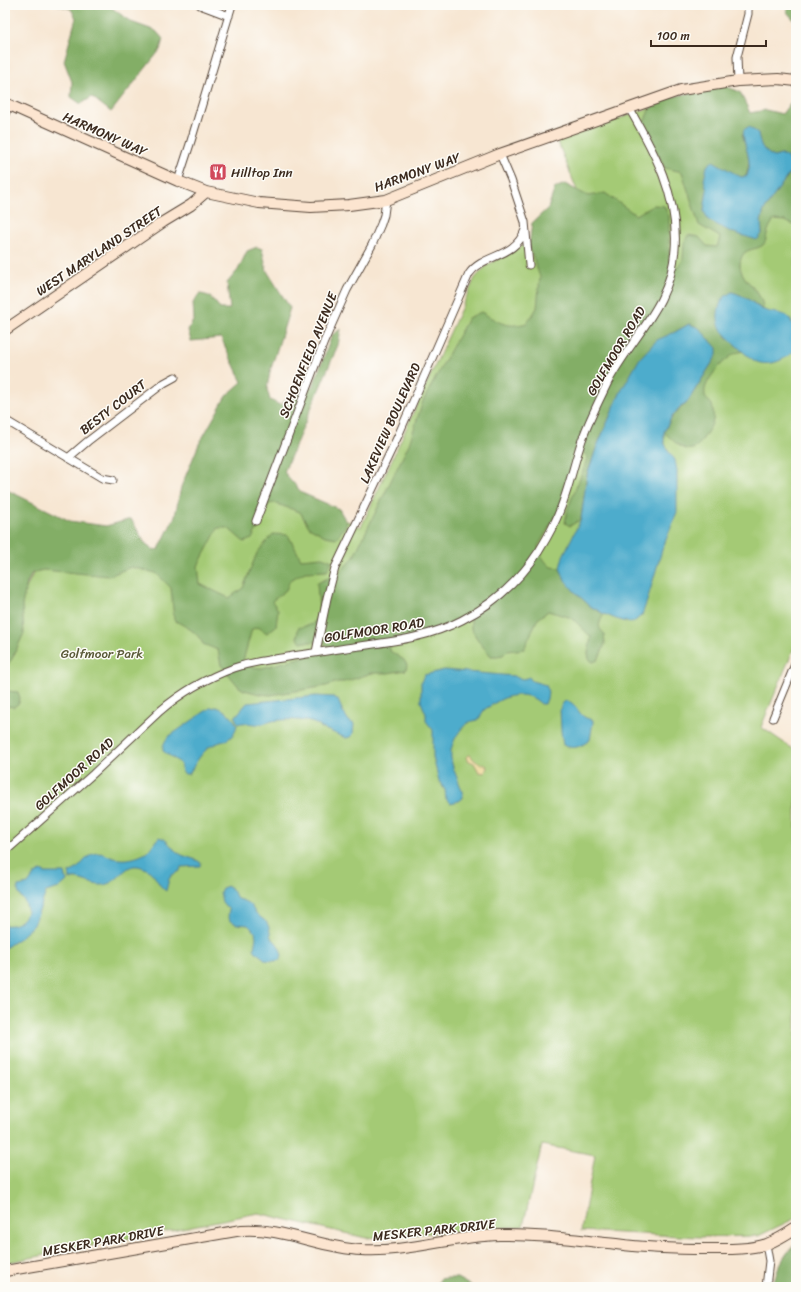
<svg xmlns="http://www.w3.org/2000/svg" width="801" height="1292" viewBox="0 0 801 1292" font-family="Sriracha,sans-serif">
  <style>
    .green { fill: #a4ca74; stroke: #707a49 }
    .forest { fill: #83ae66; stroke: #5f6c42; fill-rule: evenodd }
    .sand { fill: #eeda9e; stroke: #94825e }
    .water { fill: #4daccc; stroke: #446b75 }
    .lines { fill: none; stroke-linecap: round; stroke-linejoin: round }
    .street-casing { stroke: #574639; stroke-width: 9 }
    .secondary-casing { stroke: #574639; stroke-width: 12 }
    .street { stroke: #fff; stroke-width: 7 }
    .secondary { stroke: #fce5d0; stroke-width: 10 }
    .labels { text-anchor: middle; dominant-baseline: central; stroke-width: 3; stroke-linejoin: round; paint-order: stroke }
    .street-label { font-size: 13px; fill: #3b2a1e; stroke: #fdfcf7 }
    .poi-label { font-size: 13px; fill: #3b2a1e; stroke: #fdfcf7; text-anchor: start }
    .park-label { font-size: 13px; fill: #5a5a38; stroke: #fdfcf7 }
  </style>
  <rect width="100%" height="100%" fill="#fdfcf7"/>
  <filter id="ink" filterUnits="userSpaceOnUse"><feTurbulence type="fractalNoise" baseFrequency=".025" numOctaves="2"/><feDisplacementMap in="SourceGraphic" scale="8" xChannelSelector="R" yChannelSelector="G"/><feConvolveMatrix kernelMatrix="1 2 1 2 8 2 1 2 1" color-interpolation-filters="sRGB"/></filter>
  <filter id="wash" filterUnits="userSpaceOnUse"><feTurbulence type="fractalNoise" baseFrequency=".012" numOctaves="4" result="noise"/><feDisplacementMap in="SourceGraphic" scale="16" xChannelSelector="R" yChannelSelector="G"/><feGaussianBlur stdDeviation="0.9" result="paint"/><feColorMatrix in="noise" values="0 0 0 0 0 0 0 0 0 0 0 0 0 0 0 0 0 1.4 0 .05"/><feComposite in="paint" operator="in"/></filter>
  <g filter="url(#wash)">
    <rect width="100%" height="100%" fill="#f7e6d2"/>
    <path class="green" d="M736,90L728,111L796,210V643L761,727L796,751V1218L758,1236L699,1237L581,1231L595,1155L542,1145L523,1226L366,1238L258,1213L5,1263V632L43,553L161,562L264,484L361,527L475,278L486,266L521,246L588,218L557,140L676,99L699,94Z"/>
    <path class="forest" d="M58,5H108L131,22L156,31L163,39L160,50L111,112L92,97L81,104L71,97L72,82L64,61L76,18L71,9Z
      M790,5H796V20H794L787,12V7Z
      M725,86L740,92L750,113L766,110L782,114L794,98L796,99V226L785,221L774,220C772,223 769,227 768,231C766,235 767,241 763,245C757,250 746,248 742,256C732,279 764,287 763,310C753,302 744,296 732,292L725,336L743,351C740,352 737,352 734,354C724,360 702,382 705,395C705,400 710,401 712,405C713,408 714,417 713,420C712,426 707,432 704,437C691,461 678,445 664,432C670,420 675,411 686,404L717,355L699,328L689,324L675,332L621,391L597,446L587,475L581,519L570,526L565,523L568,508L584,468L587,457L583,452L578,451L559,510L538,546C540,555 544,561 551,567L560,568L565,580L590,606L604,614C600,622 596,627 604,633L605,644L598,660L593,662L589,659L588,653L591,637L572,618L548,611L537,620L524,649L507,651L503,655L497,656H491L480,643L471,629V618L432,632L393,640L390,646V651L404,660L407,665L406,670L388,673H372L344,682H338L326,686L271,695L260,694L244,690L239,687L221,665L218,650L203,644C197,631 186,627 174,620L171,588L156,573L131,567L109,576L43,570L32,573L27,583L22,605L24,633L12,659L5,667V489L70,521L106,526L131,519L145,543L154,550L159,549L175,516L181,487L199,444L226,396L242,382L221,338L191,341L188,330L194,319L193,303L199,294C210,294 215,301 220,309H230L227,283L238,270L247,251L257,247L262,249L267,271L290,308L270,372L267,389L270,400L280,405L297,390L313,386L332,335L341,329L338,345L284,472L302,493L339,509L347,523L337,538L325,536L309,527L300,512L274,503L269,504L252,539L244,542L228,528H218L198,566L200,584L229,598L243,588L257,553L273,534L288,535L301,559L322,557L332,561L327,571L305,572L290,580L286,590L272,601L278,610L276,626L267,633L258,627L252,629L243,661L251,667L262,668L325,651L327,646L324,642H301L297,638L298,628L313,624L319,612L317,583L338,574L353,558L409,444L423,401L468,318L481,312C499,322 506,329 527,323L537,308L540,277L529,246L532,223L548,208L555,188L565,184L588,196L605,193L636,215L654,205L664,206L669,216V261L677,268L683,260L684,244L688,235L699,237L707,246L717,247L720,237L699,225L682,172L665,168L643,125L649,110L661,99ZM758,133C760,146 763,151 774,157L781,155L793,168L764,210L761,222L762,234L704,211L707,190L741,177L746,176C752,159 747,150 742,134Z
      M5,689L7,691L18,692L20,698L19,703L14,707L5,706Z
      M796,1244V1287H772C777,1271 782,1255 796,1244Z
      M445,1278H457L473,1287H437L440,1279Z
      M241,1283L246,1286L276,1285L286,1287H220Z"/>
    <path class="sand" d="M468,755H470C474,761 479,764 486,765L487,767L485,773L479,772L474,763L467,760L466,757Z"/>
    <path class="water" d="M749,127L758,133C760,146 763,151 774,157L781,155L786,156L793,168L764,210L761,222L762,234L757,240L731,232L708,220L704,211L707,190L704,180L707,166L713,161L741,177L747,176C748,172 750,168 749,163C749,152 741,138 744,129Z
      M732,292C739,294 745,297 751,301C755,304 759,309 764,310C770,313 778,312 785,315C795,319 796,339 796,349C787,359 771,367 757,362C751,359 743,352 738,347C725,335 714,327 719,308C721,300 724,296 732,292Z
      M689,324L699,328L717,348V355L686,404L679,408L671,418L664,432V442L669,452L675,460L677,470V512L662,550L647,601L642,615L635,621L630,623L616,619L604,614L590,606L574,591L565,580L560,568L563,556L581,519L587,475L597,446L621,391L640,358L657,340L675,332Z
      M444,670L514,676C519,679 524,680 529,677L532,681L546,685C549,692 548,697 545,704H541C527,690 507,694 492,705C489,707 486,708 484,710C481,714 481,718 477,720C474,721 470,721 468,723C460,728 452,742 451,751C449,768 462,782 463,798L459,801L450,803L446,799L445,790L439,781L433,757V730L426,721V714L421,702V682L424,675Z
      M316,696L334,697L338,700L343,712L349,721L354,724L353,734L350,737L346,738L322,728C313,718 284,719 272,721C268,722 264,724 260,724C252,725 245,721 238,724L235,717L247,703Z
      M565,701C575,701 576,710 583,716C585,718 589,719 593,720V722L590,740C580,747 574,750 563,745L561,731L560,709L562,704Z
      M216,707C225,709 233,717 237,725C232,746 218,738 206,750C199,756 194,766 189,774H185L182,772L180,763L163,751C162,746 165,741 168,737L210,708Z
      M159,837C169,840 168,844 176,851C183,858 194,857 201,863L200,866L181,867L180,871L172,875L169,879L166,891C158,886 156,875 148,870C124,856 124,882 103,885C92,886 81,877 70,879L69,872C80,871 83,858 93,854C101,851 107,856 114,858C124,861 139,858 147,852C151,848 155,841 159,837Z
      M41,871L45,873H65L67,881L59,888L46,892L34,925L21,937L5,948V925C16,927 31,918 26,905C24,898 16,895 18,886L28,884L35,874Z
      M228,886L233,890L237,899C254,903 249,907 259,916C262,919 267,921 268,925C270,929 270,934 271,938C277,942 280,947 282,955L280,960L274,961L266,960L257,953L254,949L256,937L255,932L248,925L237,924L230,921L228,915L229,910L222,902L220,892L222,888Z"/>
  </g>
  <g filter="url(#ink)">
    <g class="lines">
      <defs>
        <path id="street" d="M200,5L229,16
          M738,81L737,57L748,14V5
          M5,114L9,105
          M500,154L511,180L525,222L529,265
          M178,181L191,141L232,5
          M5,420L87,469L102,478L113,480
          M68,458L88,441L164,383L175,377
          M256,521L324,342L347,290L372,245L381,224L384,215L386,200
          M316,652L327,598L335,568L398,436L469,274C484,253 514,259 525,230
          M773,718L796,662
          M5,852L93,774L160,711C182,692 207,678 234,668C253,661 273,660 293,656C315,653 338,649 360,646C396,641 430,637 462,620C493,604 520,580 539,551C547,538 555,524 560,510C569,488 574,463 582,440C589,420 599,401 608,382C633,335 671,306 675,249C679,197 654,151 629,108
          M766,1287L769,1261L766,1244"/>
        <path id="secondary" d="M5,103L178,181L206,192L259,203L311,207L349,205L386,200L500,154L681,90L738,81L778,79L796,81
          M5,330L163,222L191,205L206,192
          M5,1271L242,1230C281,1227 321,1248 361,1250C407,1253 453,1236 499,1235C538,1234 577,1240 616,1244C646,1248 677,1249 707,1249C726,1249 748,1250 767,1244C777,1240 787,1234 796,1228"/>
      </defs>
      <use href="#street" class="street-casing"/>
      <use href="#secondary" class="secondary-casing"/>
      <use href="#street" class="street"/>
      <use href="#secondary" class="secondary"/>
    </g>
  </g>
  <defs>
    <symbol id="restaurant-square" viewBox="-11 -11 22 22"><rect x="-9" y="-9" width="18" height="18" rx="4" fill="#d1495b" stroke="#fdfcf7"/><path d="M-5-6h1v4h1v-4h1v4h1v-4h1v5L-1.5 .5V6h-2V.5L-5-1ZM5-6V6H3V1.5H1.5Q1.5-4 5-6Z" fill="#fff"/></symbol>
  </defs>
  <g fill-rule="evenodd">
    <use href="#restaurant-square" x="208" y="162" width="20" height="20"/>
  </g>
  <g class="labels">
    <g class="street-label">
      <text transform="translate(105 134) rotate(24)">HARMONY WAY</text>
      <text transform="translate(417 172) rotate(-20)">HARMONY WAY</text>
      <text transform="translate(99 251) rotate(-34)">WEST MARYLAND STREET</text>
      <text transform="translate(616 351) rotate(-59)">GOLFMOOR ROAD</text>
      <text transform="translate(308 355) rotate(-68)">SCHOENFIELD AVENUE</text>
      <text transform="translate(113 407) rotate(-38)">BESTY COURT</text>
      <text transform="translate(390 423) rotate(-66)">LAKEVIEW BOULEVARD</text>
      <text transform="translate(374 630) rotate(-9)">GOLFMOOR ROAD</text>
      <text transform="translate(74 774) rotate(-42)">GOLFMOOR ROAD</text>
      <text transform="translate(434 1230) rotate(-6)">MESKER PARK DRIVE</text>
      <text transform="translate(103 1241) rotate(-10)">MESKER PARK DRIVE</text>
    </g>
    <g class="poi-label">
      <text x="231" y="172">Hilltop Inn</text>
    </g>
    <g class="park-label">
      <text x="102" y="653">Golfmoor Park</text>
    </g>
  </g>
  <rect width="801" height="1292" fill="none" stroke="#fdfcf7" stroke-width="20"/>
  <path d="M651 40v6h115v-6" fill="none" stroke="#3b2a1e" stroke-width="2"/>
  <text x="657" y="40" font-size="12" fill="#3b2a1e" stroke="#fdfcf7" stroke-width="3" paint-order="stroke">100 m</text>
</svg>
